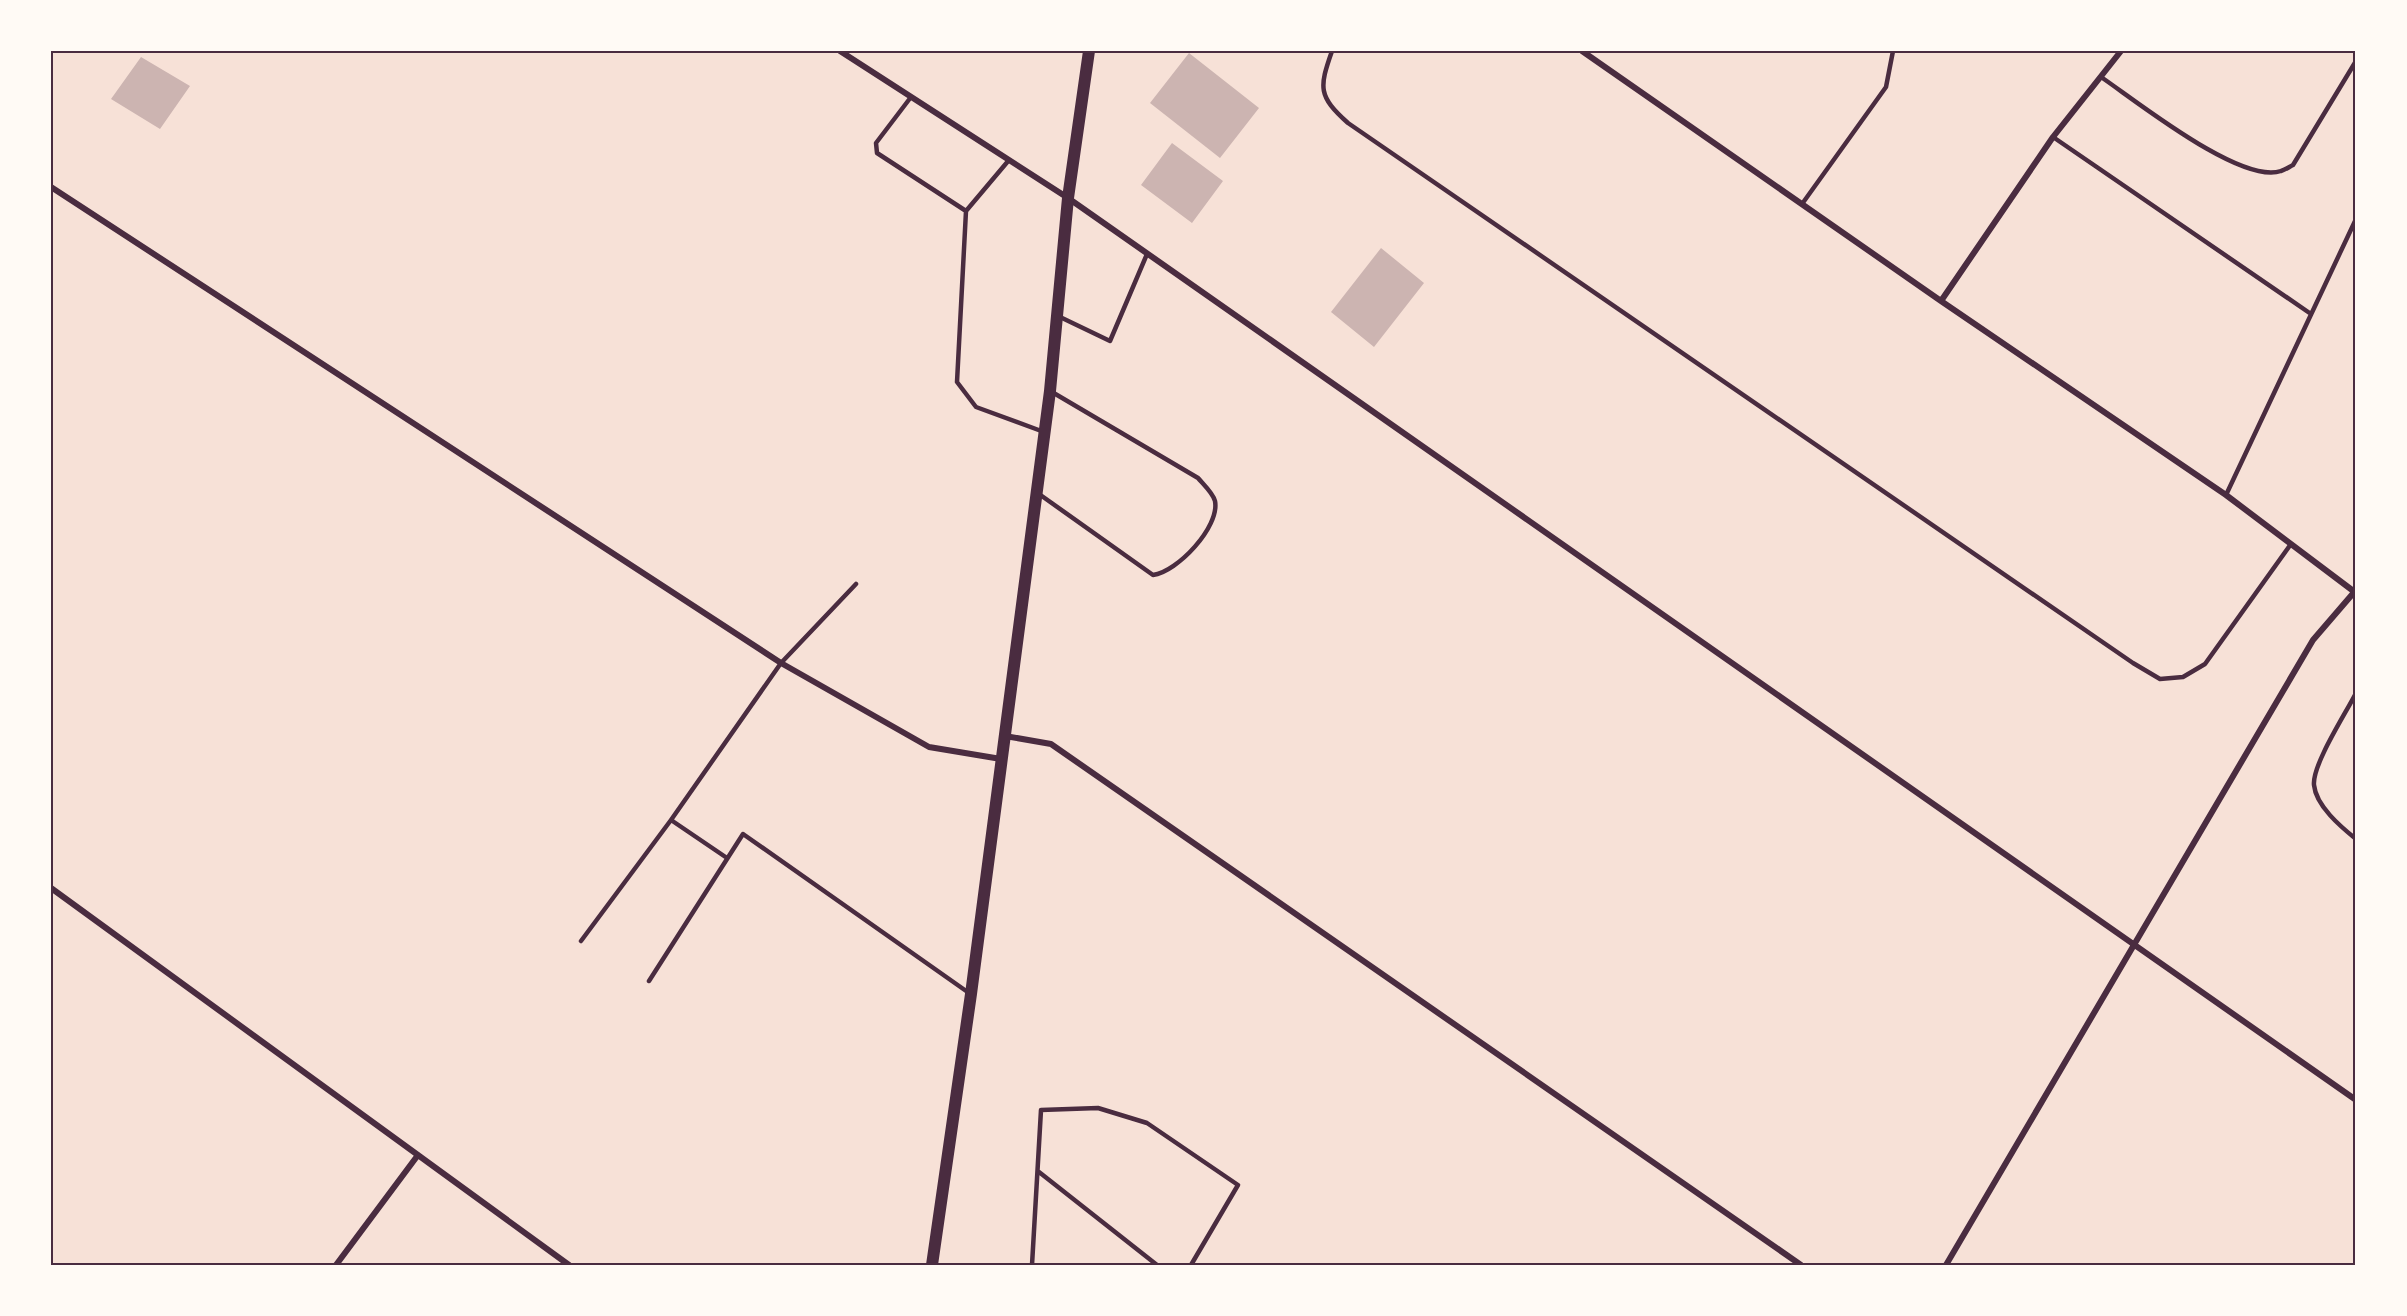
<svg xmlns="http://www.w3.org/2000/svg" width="2407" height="1316" viewBox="0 0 2407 1316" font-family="Montserrat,sans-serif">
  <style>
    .building { fill: #ccb4b1 }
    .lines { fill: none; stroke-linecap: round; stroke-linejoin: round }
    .service { stroke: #4a2c40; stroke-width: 4.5 }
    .minor { stroke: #4a2c40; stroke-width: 6 }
    .secondary { stroke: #4a2c40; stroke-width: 12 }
    .neatline { fill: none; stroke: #4a2c40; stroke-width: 2 }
  </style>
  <rect width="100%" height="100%" fill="#f7e1d7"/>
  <path class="building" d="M1189,53L1259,108L1220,158L1150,103Z
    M141,57L190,86L160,129L111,99Z
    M1172,143L1223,181L1192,223L1141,185Z
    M1381,248L1424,283L1374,347L1331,312Z"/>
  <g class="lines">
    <path class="service" d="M1332,51C1319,88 1318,96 1348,123L2133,663L2160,679L2183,677L2205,664L2291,544
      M2101,77C2135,100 2241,185 2281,171C2285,170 2289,167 2293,165L2356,61
      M911,97L876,143L877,153L966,211
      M2053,137L2311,314
      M1009,160L966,211L957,382L976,407L1044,432
      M1802,204L1886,87L1893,51
      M1060,317L1110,341L1147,254
      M1039,494L1153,575C1177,572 1220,527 1215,501C1213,493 1203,484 1198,478L1052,392
      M2226,495L2356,219
      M2356,693C2346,713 2312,765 2314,785C2316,806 2341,827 2356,839
      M671,820L781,663L856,584
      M581,941L671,820L727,858
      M649,981L743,834L969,993
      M1039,1172L1157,1265
      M1032,1265L1041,1110L1098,1108L1147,1123L1238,1185L1191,1265"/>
    <path class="minor" d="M840,51L1068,198L2356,1100
      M1582,51L1941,301L2226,495L2356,593
      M51,187L781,663L929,747L1001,759
      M1941,301L2053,137L2121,51
      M1005,736L1051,744L1801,1265
      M51,888L569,1265
      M336,1265L418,1155
      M1946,1265L2313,640L2356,590"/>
    <path class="secondary" d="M932,1265L971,994L1050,391L1068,198L1089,51"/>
  </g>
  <rect width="2407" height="1316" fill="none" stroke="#fffaf5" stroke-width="105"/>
  <rect x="52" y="52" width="2302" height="1212" class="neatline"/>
</svg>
